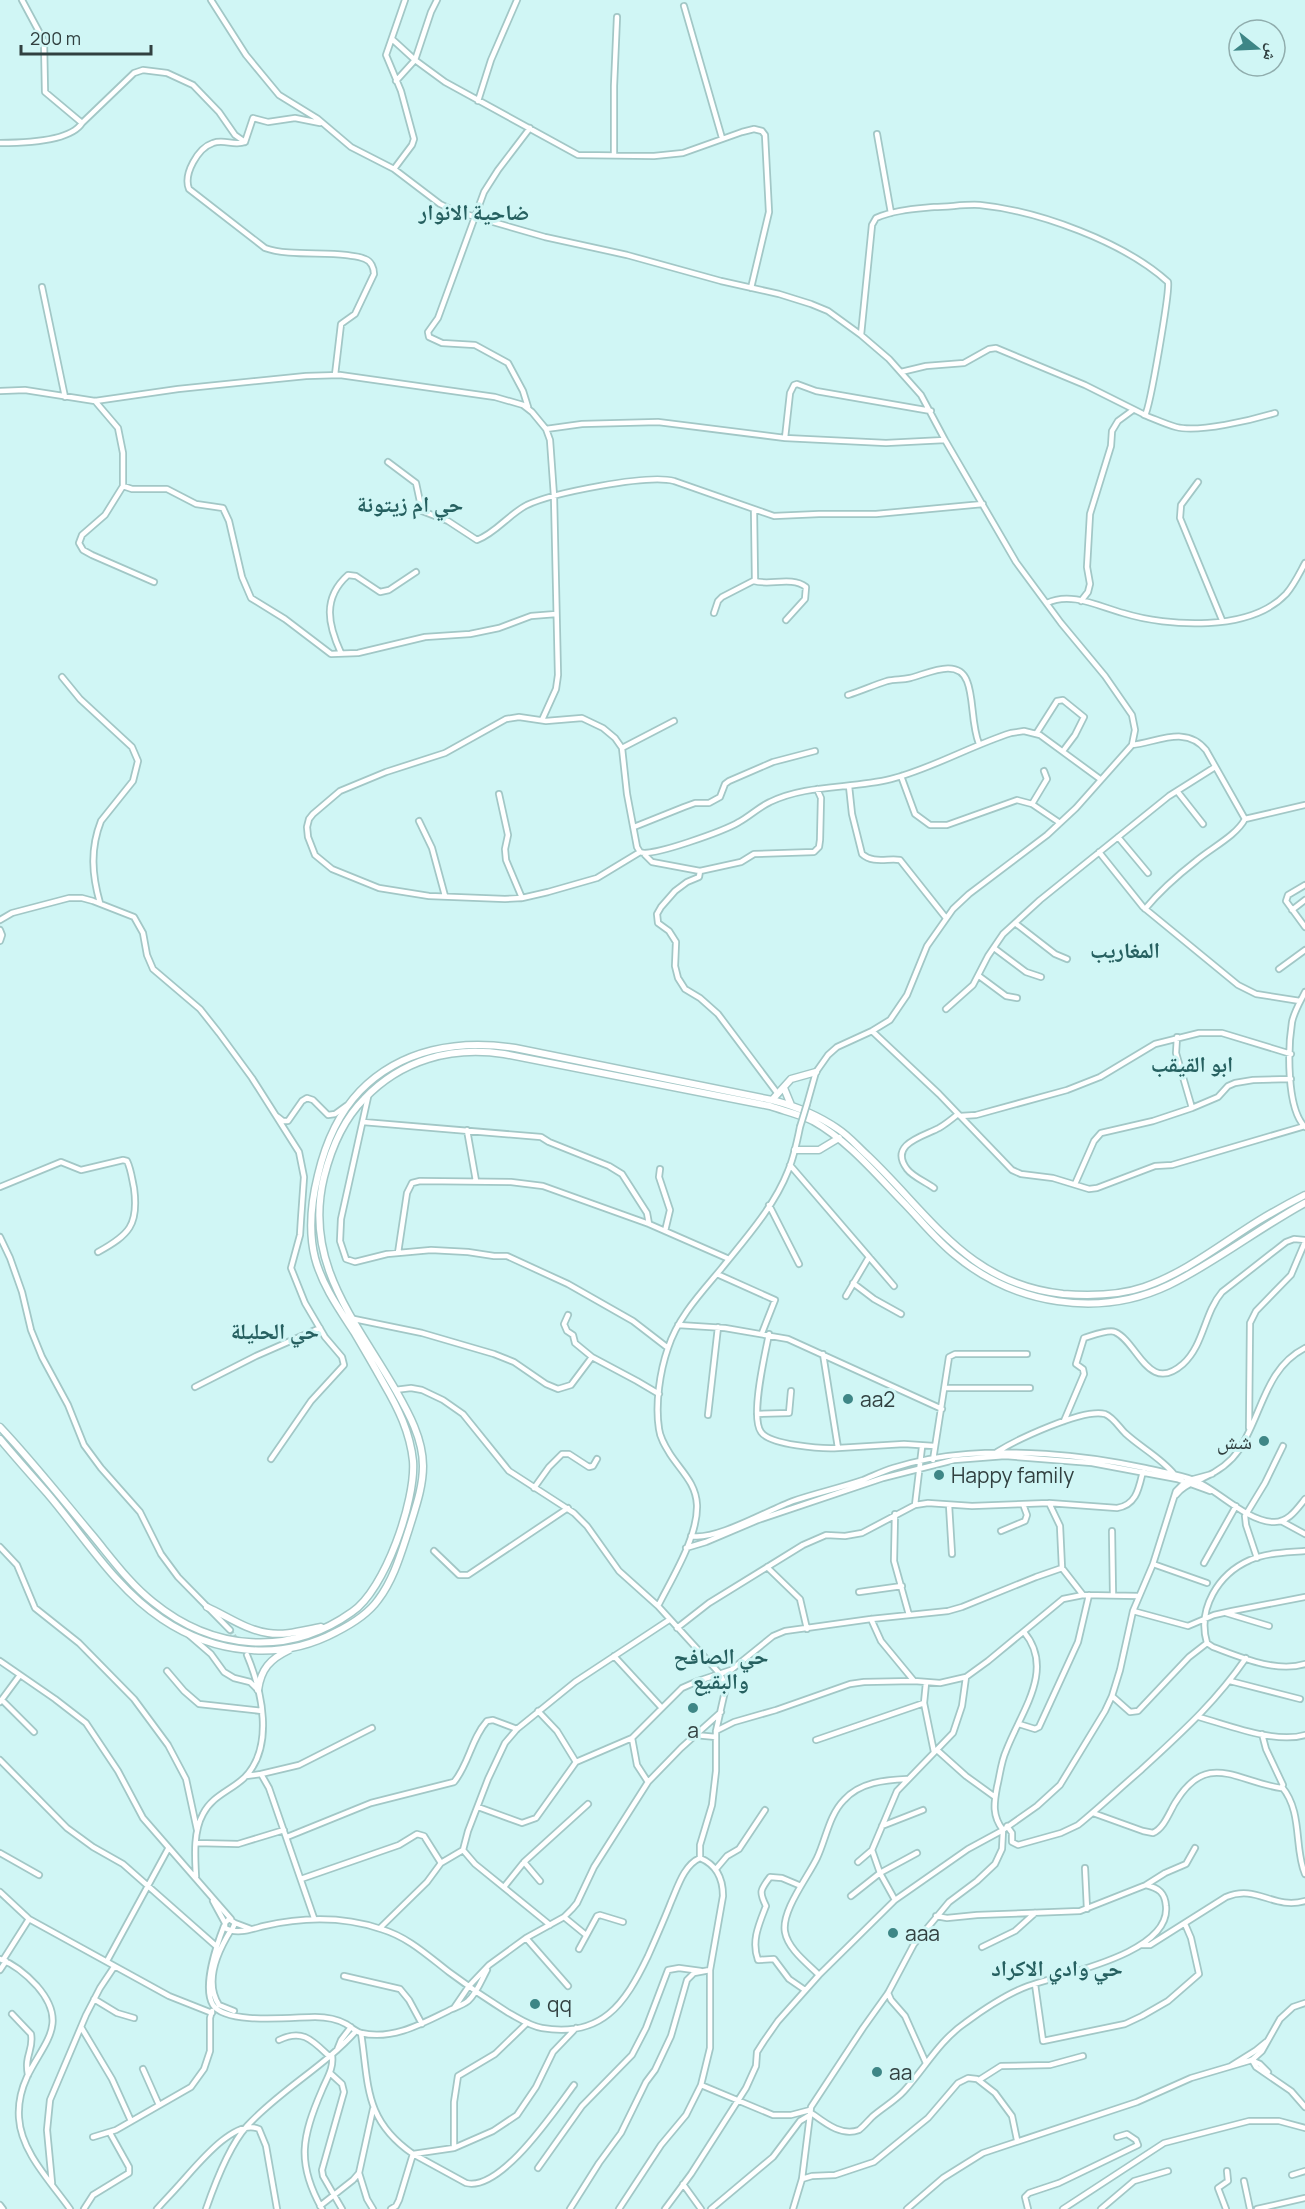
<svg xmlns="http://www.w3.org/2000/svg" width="1305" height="2209" viewBox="0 0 1305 2209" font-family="Manrope,'Noto Naskh Arabic',sans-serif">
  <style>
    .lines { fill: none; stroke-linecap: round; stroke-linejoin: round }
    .minor-tunnel { stroke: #b0d2d1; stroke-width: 4.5; stroke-dasharray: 4.5 2; stroke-linecap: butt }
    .minor-casing { stroke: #a2c7c6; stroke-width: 8 }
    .major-casing { stroke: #a2c7c6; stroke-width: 9 }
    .minor { stroke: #fff; stroke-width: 4.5 }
    .major { stroke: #fff; stroke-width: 6 }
    .minor-bridge-casing { stroke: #a2c7c6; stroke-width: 8; stroke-linecap: butt }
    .minor-bridge { stroke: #fff; stroke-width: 4.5 }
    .poi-dot { fill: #3e8686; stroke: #d0f6f5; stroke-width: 2 }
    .labels { text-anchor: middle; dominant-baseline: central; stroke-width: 6; stroke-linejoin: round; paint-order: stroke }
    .poi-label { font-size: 21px; fill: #314040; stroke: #d0f6f5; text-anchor: start }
    .neighbourhood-label { font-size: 22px; font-weight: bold; fill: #266060; stroke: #d0f6f5 }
  </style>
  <rect width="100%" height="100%" fill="#d0f6f5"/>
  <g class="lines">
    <path class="minor-tunnel" d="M230,1630L247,1655"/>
    <defs>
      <path id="minor" d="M211,0L246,55L279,95L318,119L351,147L394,169L440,204L455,211L545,237L627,255L721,281L779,294L811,304L828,311L861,335L889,359L921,395L945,440L1016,562L1061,623L1105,676L1132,715L1135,730L1132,745L1076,808L1047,835L969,894L953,909L927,946L907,995L890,1020L872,1031L837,1047L828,1055L816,1072L807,1104
        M437,0L431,12L415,60L445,82L578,155L654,156L683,153L742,132L754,129L762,131L765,135L769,212L751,288
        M684,6L722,138
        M392,39L415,60L396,81
        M478,101L491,60L517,0
        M82,123L134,73L143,70L167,73L193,85L219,112L235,135L245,142L253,118L268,122L295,118L320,123
        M877,134L891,213
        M245,142C234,146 224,139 213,143C198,148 183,174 189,189L265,248C287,256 321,252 346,255C352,256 359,256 365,259C371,261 374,268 374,274L355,314L341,324L335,375
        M0,143C20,143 70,142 82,123L45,92L44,41L22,0
        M614,155V86L617,17
        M394,169L412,145L414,139L401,91L386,55L405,0
        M42,287L65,397
        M861,335L872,225L876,218C894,210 915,209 934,207C949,207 965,204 980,205C1039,211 1124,242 1168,282C1170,291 1150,408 1145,415L1085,385L996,348L989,349L964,363L926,366L901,372
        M0,391L25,390L95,401L178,389L306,376L340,375L495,397L523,405L532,412L546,429L550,440L554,496L558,675L556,689L542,720
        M95,401L118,428L123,453V486L132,489H167L196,504L223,508L229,521L242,577L251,598L285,619L331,654L358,653L425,637L470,634L499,628L531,616L556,614
        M528,407L523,391L508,363L475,345L442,343L429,337L428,332L438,318L484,192L498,170L530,128
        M1144,415C1155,419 1165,424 1176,427C1198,433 1252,420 1275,413
        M546,429L582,424L658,422L785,438L886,443L945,440
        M785,438L790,393L794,385L797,384L816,391L931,411
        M388,462L416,483L422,511L448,521L477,540C496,533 509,514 527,505C553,493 647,474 674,481L774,516L819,514H876L983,504
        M1198,482L1181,505L1180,518L1222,620
        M123,486L105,515L82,535L79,543L83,550L92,555L154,582
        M754,581C770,586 791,576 806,587L805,599L786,620
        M1081,601L1088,592L1090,584L1087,567L1090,514L1111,446L1112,431L1118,421L1133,410
        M1047,603C1071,591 1100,607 1123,613C1168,627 1250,632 1286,594C1294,585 1299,574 1305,563
        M714,613L718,601L722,597L755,580L754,510
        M341,653C328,625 322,598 348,575L356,576L380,592L389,590L416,572
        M62,677L80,699L132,747L138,761L133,781L101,821C90,849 92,875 100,903
        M848,695C861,691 874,685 887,681C895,679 902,680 910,678C927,674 958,657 967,681C974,698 971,723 979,744
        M1036,734L1057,701L1063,700L1084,717L1075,735L1063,751
        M1132,745C1158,742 1186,725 1206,750L1245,819L1305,805
        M622,748L674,721
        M901,776L915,814L930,825H947L1017,800L1032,804L1060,823
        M849,786L852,814L862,854C873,864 888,858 900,860L946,918
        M1177,791L1203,824
        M499,794L508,835L505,849L506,860L522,898
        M1032,804L1047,779L1044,771
        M419,821L432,848L445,896
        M634,827L684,807L695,803H709L720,797L725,784L729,781L773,762L815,751
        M1118,837L1148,873
        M640,852L637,847L627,794L622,748L615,738L603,728L582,718L546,721L519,717L506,719L445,753L386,772L340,791L313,814L309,819L307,827L308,837L315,855L332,869L379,888L429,896L505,899L522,898L548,892L597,878L640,852C650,858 726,830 739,822C750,816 759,807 770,802C807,784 851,789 891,779C931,769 970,746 1011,733L1024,731L1040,735L1100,779
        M1099,852L1143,907L1238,985L1256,994L1300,1001
        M645,855L652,862L700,871L741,862L754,854L814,852L819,847L820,840L821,798L817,789
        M700,871L699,877L687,882L675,891L661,907L657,914L658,923L669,931L676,942L675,966L678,978L685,989L700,998L718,1014L778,1094
        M1305,885L1288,895L1286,901L1305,927
        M1145,909C1160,891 1178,875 1196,861C1211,848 1236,836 1245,819
        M1292,910L1305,900
        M0,920L12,913L69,898H82L93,901L134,917L143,933L147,955L153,969L200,1009L219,1033L252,1078L299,1152L304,1177L301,1219L300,1235L291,1268L305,1303L325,1337L342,1357L344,1365L311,1401L271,1459
        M1015,923L1055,954L1067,959
        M0,930L2,935L0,941
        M994,948L1026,972L1041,977
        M1279,969L1305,950
        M979,976L1006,996L1017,998
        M1305,992C1300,1002 1294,1012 1292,1022C1288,1047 1286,1108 1305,1127
        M946,1009L973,985L988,956L1003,934L1040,900L1169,796L1215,767
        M872,1031L939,1094L1012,1170L1021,1174L1053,1178L1089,1189L1097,1188L1155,1166L1172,1165L1305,1126
        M1177,1037L1176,1053L1192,1108
        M368,1097L341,1219L340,1241L346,1259L355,1262L387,1254L431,1250L468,1252L494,1256H507L568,1284L633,1321L668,1348
        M960,1116L976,1115L1067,1090L1100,1077L1155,1044L1199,1033H1222L1291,1054
        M278,1117L283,1121H288L302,1101L307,1098L313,1100L328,1115L335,1114L346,1106
        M363,1122L541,1137L549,1142L609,1166L622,1174L647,1213L649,1224
        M467,1130L476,1181
        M790,1165L894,1286
        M660,1169L659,1177L670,1210L665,1231
        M1075,1184L1094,1141L1101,1133L1153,1121L1192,1108L1218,1097L1228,1086L1235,1083L1253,1080L1291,1079
        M0,1187L61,1162L81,1170L123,1160L127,1161C131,1169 132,1179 134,1188C139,1225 129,1235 98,1252
        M934,1188C926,1182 913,1177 907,1169C888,1144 924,1136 939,1128C946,1124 952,1119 958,1114
        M769,1205L799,1264
        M0,1237L10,1258L22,1292L31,1330L42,1357L68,1405L84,1445L101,1468L140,1512L161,1554L178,1577L230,1630
        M398,1253L407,1193L412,1183L420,1181L511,1182L543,1186L649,1224L729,1259
        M717,1274L775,1300L762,1333
        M853,1283L874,1299L901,1314
        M846,1296L869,1257
        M568,1315L564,1324L567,1331L573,1335L575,1343L592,1357L637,1381L659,1394
        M354,1319L422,1333L494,1354L514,1362L546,1384L558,1389L571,1385L592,1357
        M678,1325L725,1328L788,1339L942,1409
        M769,1334C765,1354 750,1417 761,1432C770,1445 822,1449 838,1448
        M823,1354L838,1448L904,1444L934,1446
        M195,1387L256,1356L320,1328
        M945,1388H1030
        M395,1390L411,1388L422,1390L443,1400L463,1414L509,1471L574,1513L587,1526L619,1571L658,1606
        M757,1414L789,1413L791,1391
        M708,1415L718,1327
        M1064,1421L1084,1374L1083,1369L1076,1364L1084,1338C1091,1336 1109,1329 1115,1332C1138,1342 1148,1395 1183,1364C1204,1345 1204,1313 1222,1292L1286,1242L1294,1239L1305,1240
        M1249,1428L1250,1323L1256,1311L1291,1275L1305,1242
        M997,1452C1016,1440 1083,1408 1105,1414C1113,1417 1119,1427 1125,1433C1140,1447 1161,1458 1174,1474
        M933,1460L949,1357L955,1354H1027
        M534,1488L549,1467L562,1454H569L589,1467L593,1466L597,1459
        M1176,1495C1184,1485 1192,1484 1203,1478C1217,1472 1230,1463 1239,1450C1262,1415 1265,1368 1305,1348
        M1049,1503L1117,1508C1137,1505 1139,1487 1143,1471
        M915,1505L922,1447
        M949,1505L952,1554
        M895,1514L894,1561L909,1615
        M1281,1521L1305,1534
        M1001,1531L1025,1521L1027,1515L1023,1504
        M1112,1531L1113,1595
        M691,1536C716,1541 768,1510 793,1501C816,1493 840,1488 863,1480C873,1476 883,1471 893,1468C943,1452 993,1451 1046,1454C1079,1456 1112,1461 1145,1468C1161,1472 1178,1474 1194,1480C1218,1490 1246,1521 1273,1522C1288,1523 1297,1509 1305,1499
        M0,1547L17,1565L35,1608L79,1643L134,1699L168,1745L186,1779L197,1830
        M686,1548L706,1542L758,1520L883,1478L954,1460L1005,1456L1092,1463L1177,1479L1210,1491
        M434,1551L459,1575H468L568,1508
        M1305,1551C1288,1552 1265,1553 1250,1560C1218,1574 1197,1609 1207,1643L1213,1647C1240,1657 1276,1673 1305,1664
        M1257,1558L1246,1525L1245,1516L1265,1483L1283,1446
        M1204,1563L1236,1506
        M1153,1564L1207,1583
        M767,1567L800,1599L807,1629
        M859,1592L902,1586
        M1133,1611L1188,1626L1214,1615L1232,1611L1305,1597
        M1226,1613L1269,1626
        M871,1619L881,1641L914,1681
        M677,1628L709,1603L803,1545L826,1535L845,1536L862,1533L915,1505L928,1503L972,1506L1049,1503L1060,1526L1062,1568
        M189,1635L211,1654L224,1672L234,1678L250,1682L257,1689
        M614,1656L661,1707
        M0,1661L55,1699L86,1723L118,1771L143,1818L231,1919
        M167,1671L184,1691L199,1704L262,1711
        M1230,1681L1300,1699
        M926,1683L924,1703L934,1752
        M1112,1696L1130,1712L1138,1711L1189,1657L1207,1643
        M2,1700L34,1732
        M0,1702L20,1675
        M538,1711L557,1731L576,1762
        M1199,1717C1228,1725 1275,1744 1305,1735
        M1019,1724L1035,1729L1039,1727L1078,1642L1089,1595
        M716,1731L734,1722L776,1710L850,1684L864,1682L914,1681L940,1683L966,1677L988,1661L1063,1599L1083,1595L1139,1596
        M695,1735L716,1737
        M632,1738L637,1765L648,1782
        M816,1740L924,1703
        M937,1750L966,1776L995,1797
        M0,1760L67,1828L93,1847L123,1864L216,1946
        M261,1774L299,1765L372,1728
        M246,1776L261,1774L269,1788L314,1918
        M1282,1787C1303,1812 1294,1849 1305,1874
        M478,1807L522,1823L536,1818L576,1762L632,1738L682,1688L698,1681L731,1670L773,1636L785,1631L871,1619L948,1611L962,1607L1036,1577L1062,1568L1083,1595
        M1093,1813L1143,1831L1153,1833C1164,1828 1169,1813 1175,1803C1207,1750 1235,1781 1281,1788L1283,1785L1266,1749L1262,1734
        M882,1826L923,1810
        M1007,1826L1012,1833V1842L1018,1845L1061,1833L1078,1825C1100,1807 1120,1788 1141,1770C1181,1733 1215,1703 1246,1658
        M287,1837L371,1803L454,1782C469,1764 471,1739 487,1721L493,1720L517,1729
        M196,1843L238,1844L284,1830
        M0,1853L39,1875
        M700,1858V1845L712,1805L716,1771V1731L725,1691V1684L720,1674L658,1606C672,1578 698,1537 697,1505C696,1483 681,1471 670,1454C665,1446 660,1438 659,1429C655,1404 660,1371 668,1348C678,1317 701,1293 721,1269C745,1239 774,1207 788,1171C794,1157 797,1142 800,1127
        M524,1862L540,1881
        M858,1862L872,1850
        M1085,1868L1087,1909
        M716,1869L727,1856L739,1849L765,1810
        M196,1877C195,1857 193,1832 203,1814C212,1796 230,1791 244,1778C275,1747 262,1691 247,1655
        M301,1879L399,1845L417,1834L424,1836L441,1863
        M1146,1885L1165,1873L1186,1864L1195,1848
        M801,1886L782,1878L770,1877C760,1890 759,1892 766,1906C759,1924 751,1941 758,1960L774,1959L789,1979L805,1990
        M504,1887L524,1862L588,1804
        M0,1892L29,1919L169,1996L212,2013
        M851,1896L880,1873L917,1853
        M895,1900L880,1873L872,1850L897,1791L953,1733L962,1706L966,1677
        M213,1901L225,1923
        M564,1917L586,1935
        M235,1923L251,1929
        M550,1925L475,1864L463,1850L468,1831L488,1779L505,1743L517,1729L575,1682L669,1620
        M224,1926C217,1944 202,1987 213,2005C226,2025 294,2017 315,2017C325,2017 337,2019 346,2024C351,2027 355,2031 361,2033C393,2041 425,2022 452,2009C457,2007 463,2005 468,2001C477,1993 481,1981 487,1970
        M380,1928L427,1882L441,1863L463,1850
        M231,1930C218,1951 204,1982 219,2005L234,2011
        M232,1930L235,1923L229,1919L225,1923V1928C237,1935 252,1929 264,1926C303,1917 342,1916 381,1929C408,1937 427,1955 449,1972C469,1987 488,2000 509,2013C520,2019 530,2026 542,2028C602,2038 625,2004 648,1956C656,1938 664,1920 671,1902C678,1886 684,1865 700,1858C717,1865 723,1879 723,1896L710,1970V2048L701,2085L686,2115L661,2145L619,2209
        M526,1938L568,1986
        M1141,1945H1150L1226,1897C1257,1884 1273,1910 1305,1901
        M982,1947L1015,1931L1035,1913
        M579,1949L597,1916L600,1915L623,1922
        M0,1959C14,1964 27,1975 37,1986C70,2024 43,2043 27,2077C21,2090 18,2104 19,2118C21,2152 51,2182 70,2209
        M3,1960L29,1919
        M107,1961L168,1849
        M0,1970L6,1961
        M819,1975C807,1963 788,1949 785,1932C781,1911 808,1877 817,1858C826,1839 829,1815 844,1800C860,1782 885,1780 907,1779
        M344,1976L400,1989L409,2000L422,2024
        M1035,1984L1043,2041L1125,2024L1142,2016L1168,2001L1199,1974L1191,1938L1185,1924
        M888,1993L891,2000L905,2016L926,2063
        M94,1999L117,2013L134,2018
        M454,2008L469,1986L489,1965L526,1938L564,1917L572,1909L577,1903L594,1867L648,1782L681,1748L721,1712
        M12,2014L31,2034C34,2050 24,2055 28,2075
        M81,2027L112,2079L131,2121
        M361,2033C369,2086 364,2120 413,2154L454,2148L493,2131L517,2115L536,2087L553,2052L576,2028
        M279,2040C303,2028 313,2041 330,2057
        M337,2050L341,2040L351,2027
        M1251,2060L1260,2064L1268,2072
        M1252,2060L1256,2067L1291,2091L1305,2107
        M1231,2066L1255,2051L1266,2042
        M143,2069L159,2105
        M330,2073L342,2084L344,2092L322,2170L323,2176L342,2209
        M979,2080L1001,2066L1050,2065L1083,2056
        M701,2085L773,2115H791L810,2110
        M373,2109L359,2173L367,2199L373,2209
        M810,2112C824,2122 841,2137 859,2130C864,2126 868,2121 872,2117C882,2108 895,2101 904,2091C925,2068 939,2041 965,2023C984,2009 1006,1994 1028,1986C1061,1974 1171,1954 1166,1906C1165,1893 1159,1888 1146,1885L1080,1911L977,1915L947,1918L936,1916
        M93,2137L116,2130L191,2087L204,2069L210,2051V2018L212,2011
        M454,2148V2102L458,2076L495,2054L527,2023
        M538,2168L582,2106L632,2055L646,2028L668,1970L679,1968L701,1971
        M1292,2175L1305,2171
        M802,2179L812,2176L835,2175L874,2162L928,2118L958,2083L968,2078L977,2079L995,2093L1012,2116L1017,2140
        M1244,2181L1250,2209
        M52,2183L47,2130L50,2100L86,2015L100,1988L114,1967
        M683,2184L701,2209
        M0,2205L3,2209
        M320,2206L353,2180L359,2173
        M84,2209L93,2195L129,2173V2167L110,2133
        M157,2209C164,2201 172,2193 179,2185C194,2169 234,2117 259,2129L266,2146L277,2209
        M206,2209C215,2183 229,2146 247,2126C280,2090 324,2067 356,2031
        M322,2209C296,2163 302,2136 322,2090C327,2078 334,2068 332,2055
        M391,2209L396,2206L399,2200L413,2154L466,2183C501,2192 555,2110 574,2085
        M570,2209L599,2163L621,2133L646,2082L655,2070L671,2036L687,1980L694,1973L710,1970
        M665,2209L691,2174L746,2088L756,2066L757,2052L764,2041L778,2021L819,1975L895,1900L968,1849L1003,1830L1037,1806L1060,1785L1105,1711L1112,1696L1120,1670L1133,1611L1153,1564L1176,1491L1186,1481L1212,1474
        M711,2209L773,2157L800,2121L810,2115
        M793,2209L802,2179L811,2107L863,2028L888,1993L914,1944L949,1902L977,1881L995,1864L1002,1849L1003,1830C992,1816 994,1803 997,1787C1000,1775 1001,1762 1006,1751C1020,1713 1056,1670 1024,1632
        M907,2209L943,2178L983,2153L1137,2102L1191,2078L1252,2060L1262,2051L1280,2019L1293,2007L1305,2003
        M1028,2209L1025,2197L1029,2193L1059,2183L1138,2145L1136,2140L1127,2134L1117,2137
        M1063,2209L1164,2143L1249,2121H1279L1305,2128
        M1101,2209L1134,2181L1168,2171
        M1226,2209L1218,2188L1228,2181L1227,2171
        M1257,2209L1305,2198"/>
      <path id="major" d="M784,1088L791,1105
        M772,1100L791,1079L816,1072
        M795,1150H819L839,1138
        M0,1427C33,1462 62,1499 93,1536C112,1559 130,1584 153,1602C213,1651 289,1657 352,1612C385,1590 416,1500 413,1461C410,1432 398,1408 384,1384C374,1366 364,1349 354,1332C339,1309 322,1285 315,1258C308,1230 311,1203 318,1175C325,1145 338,1114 360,1091C401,1049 459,1039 515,1048L772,1100C795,1106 818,1115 838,1129C849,1136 858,1147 868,1156C931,1216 968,1284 1063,1294C1090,1296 1118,1296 1144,1287C1185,1273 1221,1244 1258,1221C1273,1212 1289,1203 1305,1195
        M0,1439C15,1457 31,1475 47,1493C83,1535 115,1588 162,1619C214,1654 280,1662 336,1632C352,1624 368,1614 378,1600C394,1579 401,1553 409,1529C415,1509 423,1488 423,1466C423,1438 408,1412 395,1389C355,1320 303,1262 324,1177C331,1149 343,1120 364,1099C401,1060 451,1046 504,1054L770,1106C784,1111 799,1114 813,1121C847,1140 874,1172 901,1200C919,1218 935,1239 955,1255C1014,1304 1098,1319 1169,1285C1216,1262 1259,1228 1305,1203
        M207,1607C227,1616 246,1630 268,1633C285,1636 304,1630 321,1627
        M258,1690C261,1669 270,1659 289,1650"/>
    </defs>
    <use href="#minor" class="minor-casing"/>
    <use href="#major" class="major-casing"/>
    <use href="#minor" class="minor"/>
    <use href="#major" class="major"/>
    <defs>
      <path id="minor-bridge" d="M800,1127L807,1104"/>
    </defs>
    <use href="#minor-bridge" class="minor-bridge-casing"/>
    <use href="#minor-bridge" class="minor-bridge"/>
  </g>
  <g class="poi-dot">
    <circle cx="848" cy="1399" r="6"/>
    <circle cx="1264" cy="1441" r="6"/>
    <circle cx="939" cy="1475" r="6"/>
    <circle cx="693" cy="1708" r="6"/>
    <circle cx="893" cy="1933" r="6"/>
    <circle cx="535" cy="2004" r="6"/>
    <circle cx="877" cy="2072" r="6"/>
  </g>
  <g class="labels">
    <g class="poi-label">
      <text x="860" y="1399">aa2</text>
      <text x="1252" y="1441" text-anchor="end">شش</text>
      <text x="951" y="1475">Happy family</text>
      <text x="693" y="1730" text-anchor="middle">a</text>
      <text x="905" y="1933">aaa</text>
      <text x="547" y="2004">qq</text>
      <text x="889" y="2072">aa</text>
    </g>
    <g class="neighbourhood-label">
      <text x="474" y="212">ضاحية الانوار</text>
      <text x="410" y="504">حي ام زيتونة</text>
      <text x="1125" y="950">المغاريب</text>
      <text x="1192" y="1064">ابو القيقب</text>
      <text x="275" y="1331">حي الحليلة</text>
      <text x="721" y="1656">حي الصافح<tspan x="721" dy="25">والبقيع</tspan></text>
      <text x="1057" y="1968">حي وادي الاكراد</text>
    </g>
  </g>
  <g transform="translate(1257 48) rotate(108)"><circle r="28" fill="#d0f6f5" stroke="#90adad" stroke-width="1.5"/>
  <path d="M0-4.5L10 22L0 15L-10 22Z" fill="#3e8686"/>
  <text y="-9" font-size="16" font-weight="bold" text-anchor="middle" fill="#314040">ش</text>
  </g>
  <path d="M21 45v9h130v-9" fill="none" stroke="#314040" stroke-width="3"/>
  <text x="30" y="45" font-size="18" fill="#314040" stroke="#d0f6f5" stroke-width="4.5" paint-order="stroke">200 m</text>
</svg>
